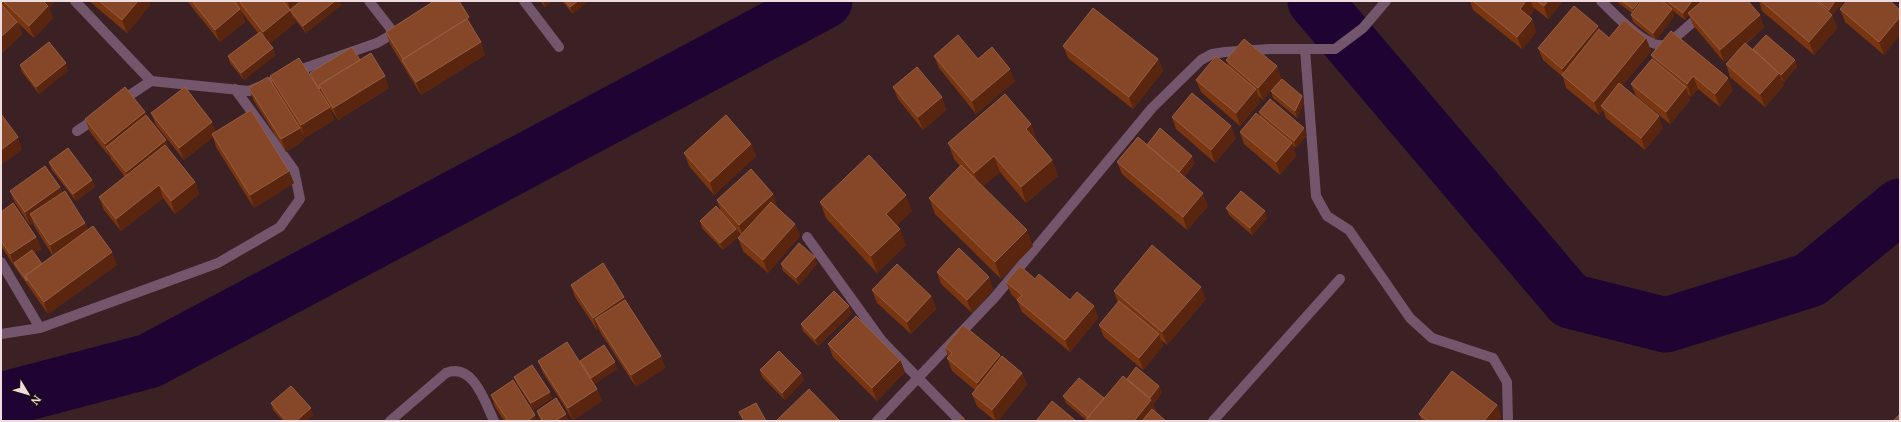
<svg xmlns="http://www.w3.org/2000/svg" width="1901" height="422" viewBox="0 0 1901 422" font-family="'Noto Serif',serif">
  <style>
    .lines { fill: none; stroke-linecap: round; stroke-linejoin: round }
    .river { stroke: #1e0333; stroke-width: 55 }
    .minor { stroke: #73566b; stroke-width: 10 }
    .wall { fill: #783510 }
    .shaded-wall { fill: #5a250f }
    .building { fill: #854727; stroke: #955e43 }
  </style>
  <rect width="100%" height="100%" fill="#3b2024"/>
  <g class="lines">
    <path class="river" d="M1315,1L1570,301L1666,325L1810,280L1900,206
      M1,400L149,361L825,1"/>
    <path class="minor" d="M75,1L151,81
      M369,1L394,33
      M524,1L559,47
      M1601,1C1614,13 1651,55 1669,43L1717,1
      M1305,49L1316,196L1327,216L1349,230L1410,318L1432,338L1493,358L1507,382L1508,421
      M121,101L151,81L249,91L308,67L377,43L400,30
      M77,131L98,117
      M807,237L882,341L960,421
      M1,262L40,328
      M1,334L40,328L218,263L280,227L300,199L294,170L235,89
      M390,421L446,373C473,362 485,402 494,421
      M877,421L995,297L1152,108L1201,60L1212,54L1225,52L1270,49H1335L1363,28L1386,1
      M1213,421L1340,279"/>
  </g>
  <path class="wall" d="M1,1H55L49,8L53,18L34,38L18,23L22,34L1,54Z
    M89,1H149L150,5L127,33Z
    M187,1H339L341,5L306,33L293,17L292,15L295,23L269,44L273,48L275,55L244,80L230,63L228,56L258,33L241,11L245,22L220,42Z
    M540,1H552L545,7Z
    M562,1H588L573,14Z
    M1470,1H1563L1548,19L1533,7L1534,10L1529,17L1532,19L1536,32L1522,49L1473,10Z
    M1616,1H1697L1698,4L1695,7L1700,3L1698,1H1748L1764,27L1746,44L1753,50L1795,60L1797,67L1784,82L1782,80L1784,85L1765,107L1730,77L1726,64L1737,51L1724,62L1693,25L1689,15L1685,20L1672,10L1674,16L1656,40L1633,22L1631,15L1632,13Z
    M1759,1H1844L1832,15L1837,28L1814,55L1762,11Z
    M1890,1L1884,55L1845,22L1840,9Z
    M473,29L481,42L485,55L421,95L390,44L386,32Z
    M1599,30L1609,38H1646L1651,51L1622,86L1663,128L1645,150L1606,118L1603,110L1599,115L1566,88L1563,77L1543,60L1538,48Z
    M1063,46L1158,59L1163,71L1133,109L1068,58Z
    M1651,55L1733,90L1720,107L1698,89L1691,97L1688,94L1690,100L1670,124L1636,96L1631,84L1654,61Z
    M934,56L978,59L1015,81L976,114L939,68Z
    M360,60L389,88L338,120L324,98L323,95H322L330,107L334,120L305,138L301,130L304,140L286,152L254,101L249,88L274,86L270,76L313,80L310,73Z
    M1226,60L1277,66L1281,79L1304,103L1297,118L1273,98L1271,91L1263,100L1258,96L1260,102L1240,126L1201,92L1196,80L1228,66Z
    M20,65L68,70L39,94L22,72Z
    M893,87L942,97L946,110L923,130L898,99Z
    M145,112L146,115L166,140L170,151L195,182L199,194L175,214L163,198L121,231L104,210L99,197L125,177L111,159L110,156H109L90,132L85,119Z
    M1259,112L1307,135L1296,148L1292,145L1296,156L1280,175L1244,144L1240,132L1260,116Z
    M151,113L212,122L216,132L289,171L294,183L254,208L216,147L213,137L184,160L156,125Z
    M1172,117L1236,138L1215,163L1176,129Z
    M1031,124L1037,141H1036L1052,160L1058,176L1026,203L1000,172L983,186L1033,246L1001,279L935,214L929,198L960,166L954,159L948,143Z
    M751,144L756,156L714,195L689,166L684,153Z
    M1147,145L1195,163L1184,177L1208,206L1187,230L1122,174L1117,162Z
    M49,162L92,180L95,187L76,201L51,169Z
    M60,187L62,193L85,223L88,231L117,265L48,314L17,270L1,246V212L36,237L41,249L35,253L42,264L53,256L34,226L33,222L30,225L15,203L10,191Z
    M773,194L777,207V208L795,224L800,236L768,273L743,251L738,238L741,235L736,229L739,236L723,250L702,228L700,221L721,212L717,200Z
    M820,202L912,211L897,225L906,245L877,273L826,218Z
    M1226,208L1267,218L1252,235L1229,215Z
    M815,257L817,264L799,285L783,271L781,264Z
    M937,272L989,277L993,290L972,313L941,284Z
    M1035,279L1070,300L1094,306L1098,318L1070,352L1022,312L1017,300L1011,294L1006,282Z
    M571,285L627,303L661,356L665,368L636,387L600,332L599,329L597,330L575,297Z
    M872,290L931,296L936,309L911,334L877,303Z
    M1114,291L1206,299L1167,345L1161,340L1163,346L1143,370L1104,337L1099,325L1118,303Z
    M852,313L818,346L803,331L801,324Z
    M828,344L900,360L905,372L877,401L833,357Z
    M945,347L1000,355L1001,358L1022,373L1027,385L998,421H995L977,406L972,394L975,390L952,371L947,358L948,357Z
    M538,361L580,362L617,369L594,384L597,389L602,401L573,420L543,373Z
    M760,370L804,380L785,400L762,377Z
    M514,377L552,398L534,410L517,384Z
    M1127,379L1159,386L1162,393L1153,404L1156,412L1086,420L1066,403L1063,396L1104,398Z
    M491,395L538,421H504L495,407Z
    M271,403L313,415L306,421H283L273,410Z
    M1497,405L1501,417L1498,421H1422L1419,414Z
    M537,411L566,414L568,421H541L539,418Z"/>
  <path class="shaded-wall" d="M43,1H55L49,8L53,18L34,38L29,26Z
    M138,1H149L150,5L127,33L122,20Z
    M289,1H310L290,10L288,2Z
    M335,1H339L341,5L306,33L303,26Z
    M543,1H552L545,7Z
    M578,1H588L573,14L570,7Z
    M1526,1H1531L1534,10L1524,22L1520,9Z
    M1548,1H1563L1548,19L1544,6Z
    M1639,1H1647L1635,16L1633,9Z
    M1692,1H1697L1698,4L1690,14L1688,13L1689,15L1685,20L1683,13Z
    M1835,1H1844L1831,17L1829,10Z
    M240,9L245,22L220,42L215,30Z
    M1672,9L1674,16L1656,40L1653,33Z
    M290,10L295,23L268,45L263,32Z
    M1760,15L1764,27L1724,62L1720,50Z
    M1832,15L1837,28L1814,55L1809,42Z
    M469,17L473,29L404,62L403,59Z
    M1900,17V35L1884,55L1879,42Z
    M1532,19L1536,32L1522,49L1517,37Z
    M17,22L22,34L1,54V37Z
    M1598,26L1603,39L1566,79L1562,69Z
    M1646,38L1651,51L1604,108L1601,106L1603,110L1599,115L1594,102Z
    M481,42L485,55L421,95L416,82Z
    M273,48L275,55L244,80L241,73Z
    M1158,59L1163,71L1133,109L1129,97Z
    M1795,60L1797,67L1784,82L1781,75Z
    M66,63L68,70L39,94L36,87Z
    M1277,66L1281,79L1263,100L1258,88Z
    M1010,69L1015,81L976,114L972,101Z
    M1779,73L1784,85L1765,107L1760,94Z
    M385,76L389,88L338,120L333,108Z
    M1693,76L1698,89L1691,97L1687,84Z
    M1728,78L1733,90L1720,107L1715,94Z
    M1686,87L1690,100L1670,124L1666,112Z
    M320,88L323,95L322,96L319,89Z
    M1256,89L1260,102L1240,126L1236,113Z
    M1302,96L1304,103L1297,118L1295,111Z
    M942,97L946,110L923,130L918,117Z
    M330,107L334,120L305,138L301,125Z
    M145,112L149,125L106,147L110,156H109L105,144Z
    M1659,116L1663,128L1645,150L1641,138Z
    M212,122L217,134H212L213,137L184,160L179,148Z
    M1031,124L1037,141L1031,145L1026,129Z
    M1231,126L1236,138L1215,163L1211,150Z
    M300,128L304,140L286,152L281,139Z
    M1304,128L1307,135L1296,148L1294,141Z
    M18,137L22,150L1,165V150Z
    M166,140L171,153L131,184L126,172Z
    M1292,143L1296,156L1280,175L1276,162Z
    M751,144L756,156L714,195L710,182Z
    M994,156L1000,172L980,189L974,173Z
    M1192,156L1195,163L1182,179L1179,172Z
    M1052,160L1058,176L1026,203L1021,187Z
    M289,171L294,183L254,208L250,195Z
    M92,180L95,187L76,201L73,194Z
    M195,182L199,194L175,214L171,201Z
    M159,185L163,198L121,231L116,219Z
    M60,187L64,200L30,214L33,222L30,225L25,212Z
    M1203,193L1208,206L1187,230L1183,217Z
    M773,194L777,207L744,238L739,225Z
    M906,195L912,211L892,230L886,214Z
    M1265,211L1267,218L1252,235L1250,228Z
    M85,223L89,235L54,258L50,245Z
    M795,224L800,236L768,273L763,260Z
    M736,229L739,236L723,250L720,243Z
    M900,229L906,245L877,273L871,256Z
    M1027,230L1033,246L1001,279L995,262Z
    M36,237L41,249L16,266L14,263L15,267L10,254Z
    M112,252L117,265L48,314L44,302Z
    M815,257L817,264L799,285L796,278Z
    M989,277L993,290L972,313L967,300Z
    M1201,287L1206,299L1167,345L1162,332Z
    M931,296L936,309L911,334L907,322Z
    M624,297L629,309L595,319L599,329L597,330L593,318Z
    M849,306L852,313L818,346L815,339Z
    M1094,306L1098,318L1070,352L1065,340Z
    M1159,334L1163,346L1143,370L1139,358Z
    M1000,355L1005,368L982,395L977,383Z
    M661,356L665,368L636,387L631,375Z
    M900,360L905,372L877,401L872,388Z
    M615,362L617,369L593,385L591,378Z
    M801,373L804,380L785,400L782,393Z
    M1022,373L1027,385L998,421H996L992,410Z
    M1159,386L1162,393L1153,404L1156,412L1149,421H1134L1149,399Z
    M597,389L602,401L573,420L568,408Z
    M550,392L552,398L534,410L531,403Z
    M1497,405L1501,417L1498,421H1484Z
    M311,408L313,415L306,421H296Z
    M566,414L568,421H555Z
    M535,415L538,421H527Z"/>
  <path class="building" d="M3,1H43L48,6L29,26Z
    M99,1H138L122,20Z
    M192,1H234L240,9L215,30Z
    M239,1H283L290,10L263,32Z
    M301,1H335L303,26L290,10Z
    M434,1H459L469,17L403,59L386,32Z
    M565,1H578L570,7Z
    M1473,1H1526L1520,9L1532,19L1517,37Z
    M1537,1H1548L1544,6Z
    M1622,1H1639L1633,9Z
    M1641,1H1662L1672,9L1653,33L1631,15Z
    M1667,1H1692L1683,13Z
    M1702,1H1748L1760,15L1720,50L1688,13Z
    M1761,1H1816L1832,15L1809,42Z
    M1818,1H1835L1829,10Z
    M1847,1H1890L1900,10V17L1879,42L1840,9Z
    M1,4L17,22L1,37Z
    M1574,6L1598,26L1562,69L1538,48Z
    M1093,8L1158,59L1129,97L1063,46Z
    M467,19L481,42L416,82L402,60Z
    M1624,20L1646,38L1594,102L1562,75L1599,29L1609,38Z
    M1671,31L1728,78L1715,94L1693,76L1687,84L1651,55Z
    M260,32L273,48L241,73L228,56Z
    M958,35L978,59L992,47L1010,69L972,101L934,56Z
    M1766,35L1795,60L1781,75L1753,49Z
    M1244,39L1277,66L1258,88L1226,60Z
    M49,42L66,63L36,87L20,65Z
    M1745,43L1779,73L1760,94L1726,64Z
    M352,47L360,60L319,85L320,88L319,89L310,73Z
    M371,53L385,76L333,108L319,85Z
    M1216,56L1256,89L1236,113L1196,80Z
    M299,58L330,107L301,125L270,76Z
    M1652,59L1686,87L1666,112L1631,84Z
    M917,67L942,97L918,117L893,87Z
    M268,77L300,128L281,139L249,88Z
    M1282,79L1302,96L1295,111L1271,91Z
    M1619,83L1659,116L1641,138L1601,106Z
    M125,87L145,112L105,144L85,119Z
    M185,87L212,122L179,148L151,113Z
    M1192,93L1231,126L1211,150L1172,117Z
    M1005,94L1031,124L1026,129L1052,160L1021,187L994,156L974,173L948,143Z
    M1270,99L1304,128L1294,141L1259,112Z
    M251,110L289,171L250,195L212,134Z
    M1256,113L1292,143L1276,162L1240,132Z
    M1,114L18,137L1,150Z
    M146,115L166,140L126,172L106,147Z
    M726,115L751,144L710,182L684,153Z
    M1160,128L1192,156L1179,172L1147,145Z
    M1138,137L1203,193L1183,217L1117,162Z
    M165,145L195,182L171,201L159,185L116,219L99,197Z
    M68,148L92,180L73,194L49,162Z
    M869,155L906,195L886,214L900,229L871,256L820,202Z
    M961,165L1027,230L995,262L929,198Z
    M45,166L60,187L25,212L10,191Z
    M751,169L773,194L739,225L717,200Z
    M65,191L85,223L50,245L30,214Z
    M1241,191L1265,211L1250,228L1226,208Z
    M771,202L795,224L763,260L738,238Z
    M13,203L36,237L10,254L1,241V212Z
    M716,206L736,229L720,243L700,221Z
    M93,226L112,252L44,302L25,276Z
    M799,243L815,257L796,278L781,264Z
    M1152,245L1201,287L1162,332L1114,291Z
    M959,248L989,277L967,300L937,272Z
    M32,250L42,264L25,276L27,281L14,263Z
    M603,263L624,297L593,318L571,285Z
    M897,264L931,296L907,322L872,290Z
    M1020,266L1035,279L1039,274L1070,300L1077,292L1094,306L1065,340L1017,300L1022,295L1006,282Z
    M834,291L849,306L815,339L801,324Z
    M625,300L661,356L631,375L595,319Z
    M1119,301L1159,334L1139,358L1099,325Z
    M856,316L900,360L872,388L828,344Z
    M963,325L1000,355L977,383L947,358L952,353L945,347Z
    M567,342L597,389L568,408L538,361Z
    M604,345L615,362L591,378L580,361Z
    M779,351L801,373L782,393L760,370Z
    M1002,356L1022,373L992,410L972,394Z
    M532,365L550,392L531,403L514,377Z
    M1136,367L1159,386L1150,398L1127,379Z
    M1452,371L1497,405L1484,421H1428L1419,414Z
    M1123,376L1151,400L1134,421H1085Z
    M1079,378L1104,398L1088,417L1063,396Z
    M513,380L535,415L527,421H508L491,395Z
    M291,386L311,408L296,421H286L271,403Z
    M809,389L840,421H776Z
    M556,398L566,414L555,421H543L537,411Z
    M1052,401L1076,421H1036Z
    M756,403L766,421H744L739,412Z
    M1152,409L1166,421H1142Z
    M1900,414V421H1893Z
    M962,417L966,421H958Z"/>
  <rect width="1901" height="422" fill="none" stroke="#eedcde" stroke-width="4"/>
  <g transform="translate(28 394) rotate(128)" stroke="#1a0e10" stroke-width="3" paint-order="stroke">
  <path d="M0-3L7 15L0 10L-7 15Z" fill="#eedcde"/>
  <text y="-6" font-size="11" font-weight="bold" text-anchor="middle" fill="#eedcde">N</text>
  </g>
</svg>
